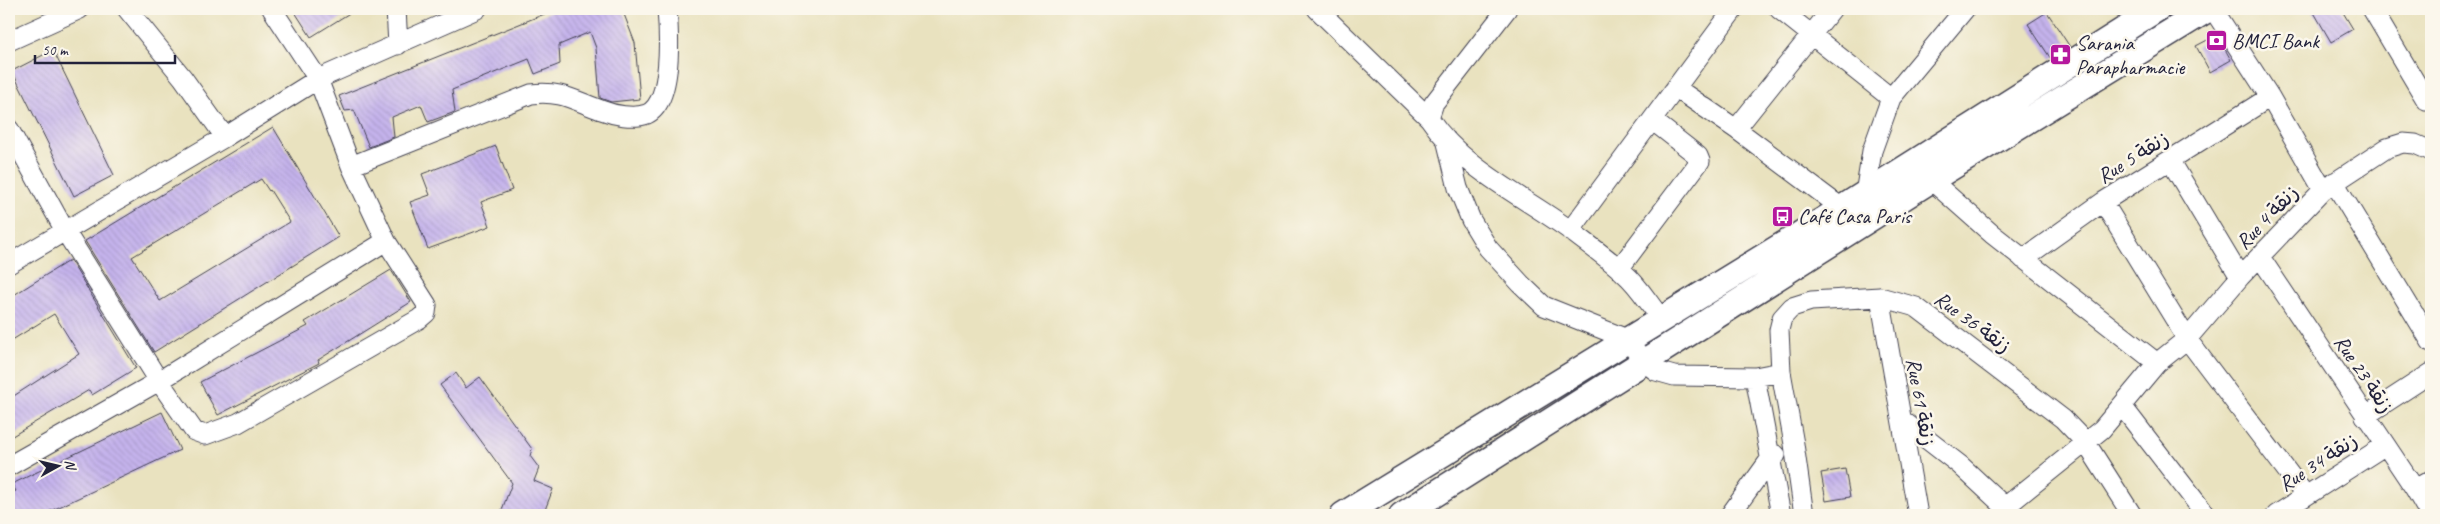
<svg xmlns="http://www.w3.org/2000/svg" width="2440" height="524" viewBox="0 0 2440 524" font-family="Caveat,'Playpen Sans Arabic',sans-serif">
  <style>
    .building { fill: url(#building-back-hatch); fill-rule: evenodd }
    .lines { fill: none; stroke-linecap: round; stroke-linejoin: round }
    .minor-casing { stroke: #403f4f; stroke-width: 21 }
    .major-casing { stroke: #403f4f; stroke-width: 28 }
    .minor { stroke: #fff; stroke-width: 19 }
    .major { stroke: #fff; stroke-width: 25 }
    .labels { text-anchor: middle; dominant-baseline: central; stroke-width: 5; stroke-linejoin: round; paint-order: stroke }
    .poi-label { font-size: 21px; fill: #22223b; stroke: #fbf7ec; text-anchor: start }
    .street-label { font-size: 21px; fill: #22223b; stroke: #fbf7ec }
  </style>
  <defs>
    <pattern id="building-back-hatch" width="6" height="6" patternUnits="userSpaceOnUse" patternTransform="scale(1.25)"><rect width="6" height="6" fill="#c5b3ec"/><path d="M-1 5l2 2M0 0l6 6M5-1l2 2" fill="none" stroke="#a99acb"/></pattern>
  </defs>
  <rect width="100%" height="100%" fill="#fbf7ec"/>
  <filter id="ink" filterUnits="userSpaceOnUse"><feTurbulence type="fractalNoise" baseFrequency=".02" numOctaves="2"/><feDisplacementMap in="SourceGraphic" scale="10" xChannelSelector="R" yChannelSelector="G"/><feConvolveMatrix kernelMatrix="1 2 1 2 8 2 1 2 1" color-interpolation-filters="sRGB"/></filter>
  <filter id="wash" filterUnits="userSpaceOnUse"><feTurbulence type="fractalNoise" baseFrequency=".0096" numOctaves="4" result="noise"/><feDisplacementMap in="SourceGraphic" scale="20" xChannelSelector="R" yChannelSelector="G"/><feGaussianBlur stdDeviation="1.12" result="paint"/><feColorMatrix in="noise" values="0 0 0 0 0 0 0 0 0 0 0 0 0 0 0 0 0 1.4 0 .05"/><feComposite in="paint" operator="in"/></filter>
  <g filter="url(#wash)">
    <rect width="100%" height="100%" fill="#e9e2bf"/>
    <g id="blocks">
      <path class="building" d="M293,9H356L311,37Z
        M557,9H622L635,43L640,99L611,102L600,98L596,48L590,32L559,45L560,64L535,74L529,59L452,90L455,112L428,122L421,105L392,117L394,137L369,147L354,110L345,111L339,96Z
        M2312,9H2341L2353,29L2331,42Z
        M2047,12L2070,47L2051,59L2028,24Z
        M2217,35L2231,60L2210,72L2196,46Z
        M53,50L114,175L74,196L12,71Z
        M273,127L339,237L154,352L85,241ZM261,179L269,191L270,190L290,222L160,301L132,257Z
        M496,146L512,190L481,202L490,226L428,249L410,202L430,195L422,174Z
        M70,260L136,368L92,395L89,390L9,438V399L79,354L54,314L9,342V298Z
        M391,270L411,302L318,360L319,363L218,415L200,382L308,326L305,322Z
        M456,373L466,388L480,377L532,449L530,456L539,468L534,481L553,489L543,515H500L512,483L440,385Z
        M162,412L180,450L42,515H9V494L16,491L12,484Z
        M1845,469L1850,497L1826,501L1821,473Z"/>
    </g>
  </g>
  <g filter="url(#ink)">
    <use href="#blocks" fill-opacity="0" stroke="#403f4f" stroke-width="1"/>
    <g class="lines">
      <defs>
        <path id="minor" d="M127,9L183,78L225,137
          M396,9L398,45
          M1317,9L1429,118C1464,170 1522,195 1571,231C1589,245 1609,259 1625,274C1639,286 1649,304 1661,318
          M1779,9L1891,98
          M2213,9L2270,97L2323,190
          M2372,9L2426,100
          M9,41L80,9
          M1676,88L1736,129L1843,209
          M1429,118L1434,103L1507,9
          M9,129L65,231L159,381L194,431L205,435L238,423L419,319L426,313L427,305L386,241L351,166L318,79L272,9
          M1736,129L1832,9
          M1446,139L1458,188L1471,220L1488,248L1521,284L1544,306L1627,339L1644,362L1656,371L1674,376L1755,377L1781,372
          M2170,160L2240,277
          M351,166L531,94C561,90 575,101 601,110C614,115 633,119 647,114C673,102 669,33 667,9
          M1931,180L1992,234L2157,363
          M2334,182L2431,342
          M1865,194L1872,151L1891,98L1965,9
          M2103,202L2187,339L2306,496
          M1570,231L1734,9
          M2260,257L2415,489L2430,515
          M2023,259L2103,202L2270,97
          M9,264L225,137L318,79L477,9
          M1619,269L1700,161L1698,156L1652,120
          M1880,297L1918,515
          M1755,377L1781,515
          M2122,406L2206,515
          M2365,416L2431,373
          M1902,420L1960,465L2005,507L2011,515
          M9,466L159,381L386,241
          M2415,489L2431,480
          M2005,507L2102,429L2157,363L2187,339L2240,277L2323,190L2387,148L2403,143L2415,144L2431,151
          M1730,515L1771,458L1776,455
          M1804,515L1794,444L1781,372L1779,330L1782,318L1792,307L1811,301L1880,297L1916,307L2063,419L2086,443L2132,515
          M2276,515L2384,446"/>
        <path id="major" d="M1343,515L1825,219L2157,9
          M1402,515L1931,180L2208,9"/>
      </defs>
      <use href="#minor" class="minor-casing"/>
      <use href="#major" class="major-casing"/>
      <use href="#minor" class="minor"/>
      <use href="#major" class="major"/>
    </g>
  </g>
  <defs>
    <symbol id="bank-square" viewBox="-11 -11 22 22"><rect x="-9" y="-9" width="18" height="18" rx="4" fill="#b5179e" stroke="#fbf7ec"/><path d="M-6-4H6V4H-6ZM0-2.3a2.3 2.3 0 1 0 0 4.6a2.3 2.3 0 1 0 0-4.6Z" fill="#fff"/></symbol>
    <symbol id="pharmacy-square" viewBox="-11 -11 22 22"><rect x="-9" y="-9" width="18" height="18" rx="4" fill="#b5179e" stroke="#fbf7ec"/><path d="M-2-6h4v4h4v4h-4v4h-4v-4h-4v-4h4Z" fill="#fff"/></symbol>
    <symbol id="bus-square" viewBox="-11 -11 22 22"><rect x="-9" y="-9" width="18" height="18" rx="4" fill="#b5179e" stroke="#fbf7ec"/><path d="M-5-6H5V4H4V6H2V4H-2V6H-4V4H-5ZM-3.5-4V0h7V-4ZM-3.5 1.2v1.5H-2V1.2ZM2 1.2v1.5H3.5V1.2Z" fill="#fff"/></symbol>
  </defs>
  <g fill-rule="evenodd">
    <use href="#bank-square" x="2204" y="28" width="25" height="25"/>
    <use href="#pharmacy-square" x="2048" y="42" width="25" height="25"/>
    <use href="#bus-square" x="1770" y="204" width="25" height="25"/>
  </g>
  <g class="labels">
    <g class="poi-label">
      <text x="2232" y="41">BMCI Bank</text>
      <text x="2076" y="43">Sarania<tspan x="2076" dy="24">Parapharmacie</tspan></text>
      <text x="1798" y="216">Café Casa Paris</text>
    </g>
    <g class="street-label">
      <text transform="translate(2133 157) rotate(-32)">Rue 5 زنقة</text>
      <text transform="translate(2267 217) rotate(-46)">Rue 4 زنقة</text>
      <text transform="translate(1973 322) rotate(36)">Rue 36 زنقة</text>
      <text transform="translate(2364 374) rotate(56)">Rue 23 زنقة</text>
      <text transform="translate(1921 402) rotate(80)">Rue 61 زنقة</text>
      <text transform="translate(2318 462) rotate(-33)">Rue 34 زنقة</text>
    </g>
  </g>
  <rect width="2440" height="524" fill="none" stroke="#fbf7ec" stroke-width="30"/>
  <g transform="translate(58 466) rotate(82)" stroke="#fbf7ec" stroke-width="4" paint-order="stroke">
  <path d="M0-4L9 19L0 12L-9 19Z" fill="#22223b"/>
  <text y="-8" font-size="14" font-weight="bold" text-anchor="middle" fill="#22223b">N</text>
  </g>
  <path d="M35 55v8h140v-8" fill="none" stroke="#22223b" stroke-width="2.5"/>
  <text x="42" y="55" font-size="15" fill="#22223b" stroke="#fbf7ec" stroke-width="4" paint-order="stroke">50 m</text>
</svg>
